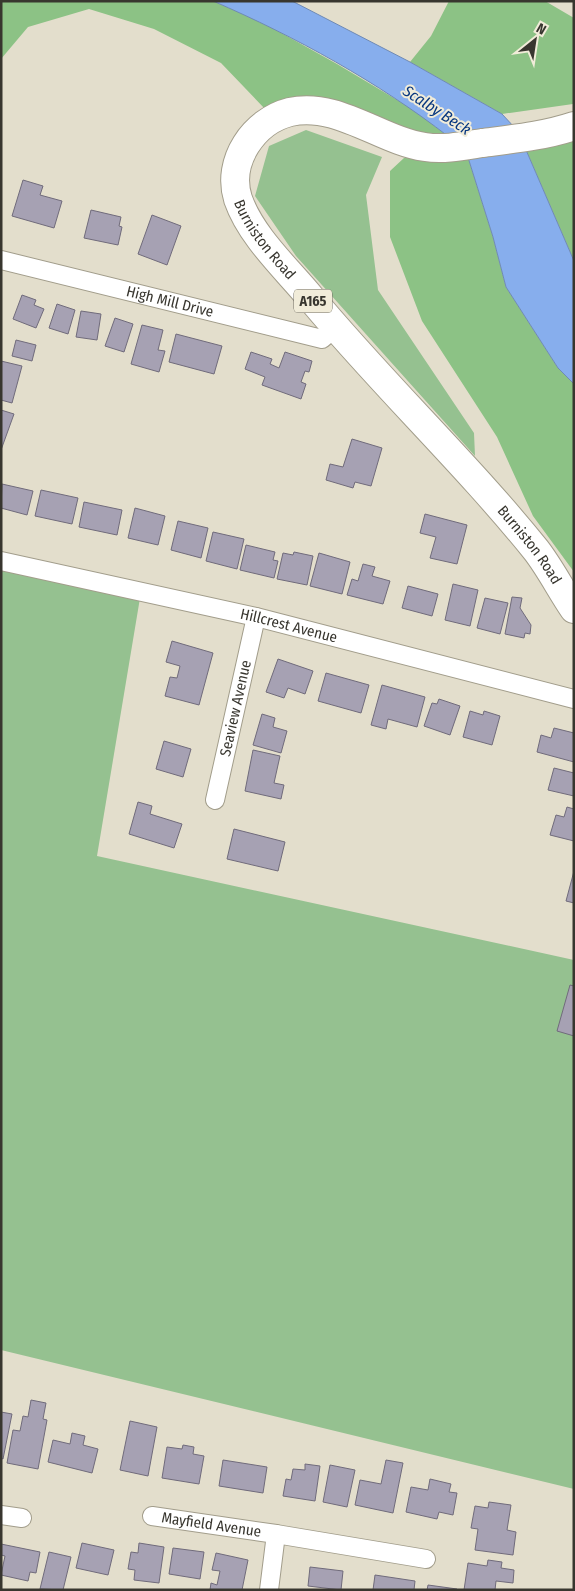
<svg xmlns="http://www.w3.org/2000/svg" width="575" height="1591" viewBox="0 0 575 1591" font-family="'Fira Sans Condensed',sans-serif">
  <style>
    .green { fill: #95c190 }
    .forest { fill: #8cc285 }
    .water { fill: #87aeed; stroke: #6f8ab4 }
    .building { fill: #a6a1b3; stroke: #706b7b }
    .lines { fill: none; stroke-linecap: round; stroke-linejoin: round }
    .minor-casing { stroke: #a29d8b; stroke-width: 20 }
    .primary-casing { stroke: #a29d8b; stroke-width: 30 }
    .minor { stroke: #fff; stroke-width: 18 }
    .primary { stroke: #fff; stroke-width: 28 }
    .labels { text-anchor: middle; dominant-baseline: central; stroke-width: 4; stroke-linejoin: round; paint-order: stroke }
    .shield { fill: #f1ecd9; stroke: #706d62; stroke-width: 1 }
    .shield-label { font-size: 14px; font-weight: bold; fill: #38362f }
    .street-label { font-size: 15px; fill: #38362f; stroke: #f1ecd9 }
    .water-label { font-size: 16px; font-style: italic; fill: #08377f; stroke: #f1ecd9 }
  </style>
  <rect width="100%" height="100%" fill="#e3decc"/>
  <path class="green" d="M306,130L382,157L366,195L378,290L474,433L475,456L296,256L255,196L269,146Z
    M1,561L141,592L97,856L574,960V1489L1,1350Z"/>
  <path class="forest" d="M1,1H213L260,21L337,64L414,110L449,137L265,109L221,63L154,29L89,9L28,27L1,59Z
    M449,1H545L574,18L573,104L502,114L410,62L431,36Z
    M574,141V261L523,143Z
    M466,151L493,237L506,287L558,368L574,384V572L533,516L497,437L422,321L390,237V171L404,158L441,159Z"/>
  <path class="water" d="M213,1H292L410,62L502,114L515,128L449,137C378,82 296,37 213,1Z
    M523,143L574,261V384L558,368L506,287L493,237L466,151Z"/>
  <path class="building" d="M23,180L43,186L40,195L62,201L54,228L12,216Z
    M91,210L121,217L119,226L122,227L118,245L84,238Z
    M152,215L181,226L167,265L138,254Z
    M22,295L36,300L34,305L44,309L36,328L13,319Z
    M57,304L75,310L68,334L49,328Z
    M81,311L101,314L97,340L76,337Z
    M115,318L133,324L124,352L105,346Z
    M142,325L163,330L158,350L165,351L159,372L131,364Z
    M176,334L222,346L214,374L169,362Z
    M16,340L36,345L32,361L12,356Z
    M251,352L272,359L270,364L279,368L285,352L312,361L309,372L305,371L301,382L306,384L301,399L262,385L265,377L245,369Z
    M1,361L22,366L12,403L1,400Z
    M1,410L14,414L1,450Z
    M352,439L382,448L371,486L355,482L353,488L326,480L330,464L343,467Z
    M2,484L33,491L27,515L1,508Z
    M41,490L78,498L72,524L35,516Z
    M84,502L122,510L117,535L79,527Z
    M135,508L165,516L158,545L128,538Z
    M425,514L467,525L457,564L430,558L436,537L420,533Z
    M178,521L208,528L201,558L171,550Z
    M213,532L244,539L237,569L206,561Z
    M246,545L275,552L273,560L278,561L274,578L240,570Z
    M294,552L313,556L307,585L277,579L283,553L293,555Z
    M319,553L350,562L342,594L310,586Z
    M363,564L375,567L372,576L390,581L383,604L347,595L352,579L358,581Z
    M453,584L478,590L470,626L445,620Z
    M408,586L438,594L432,616L402,608Z
    M512,597L522,598L520,608L531,625L530,634L525,633L524,638L505,634Z
    M485,598L508,603L500,634L477,628Z
    M172,641L213,653L199,705L165,696L170,677L177,678L180,666L166,662Z
    M278,659L313,671L305,694L288,688L284,698L266,692Z
    M326,673L369,685L361,713L318,701Z
    M382,685L425,697L417,727L388,719L386,729L371,725Z
    M439,699L460,706L450,735L424,726L432,703L437,704Z
    M470,711L483,715L484,711L500,716L492,745L463,737Z
    M262,714L275,718L273,727L287,731L281,753L253,745Z
    M554,728L574,733V762L537,752L541,735L551,738Z
    M164,741L191,749L183,777L156,769Z
    M253,750L280,756L274,783L284,785L281,799L245,791Z
    M554,768L574,773V796L548,790Z
    M138,802L152,806L150,814L182,824L174,848L129,834Z
    M567,807L574,809V841L550,835L556,815L564,817Z
    M234,829L285,842L278,871L227,859Z
    M574,871V903L566,901Z
    M570,985L574,986V1036L557,1031Z
    M31,1400L46,1403L43,1419L47,1420L38,1469L7,1463L13,1430L20,1431L23,1416L28,1417Z
    M1,1412L12,1414L3,1459L1,1458Z
    M130,1421L157,1427L148,1476L120,1470Z
    M72,1433L85,1436L83,1445L98,1449L92,1473L48,1462L53,1440L70,1444Z
    M183,1445L194,1447L193,1454L204,1456L199,1484L162,1478L167,1447L182,1449Z
    M223,1460L267,1467L263,1493L219,1486Z
    M386,1460L403,1463L393,1513L355,1505L360,1480L381,1484Z
    M305,1464L320,1466L315,1501L283,1496L286,1479L291,1480L293,1469L305,1470Z
    M330,1465L355,1470L347,1507L323,1502Z
    M430,1479L451,1484L449,1492L457,1493L453,1515L439,1512L437,1519L406,1512L411,1487L428,1490Z
    M489,1502L511,1505L507,1530L516,1532L513,1555L475,1550L478,1529L471,1528L475,1506L488,1508Z
    M82,1543L114,1550L108,1575L76,1568Z
    M139,1543L164,1547L159,1583L134,1580L135,1570L128,1569L131,1552L138,1553Z
    M1,1544L40,1552L36,1573L30,1572L28,1581L1,1575L5,1556L1,1555Z
    M173,1548L204,1552L200,1579L169,1574Z
    M49,1552L71,1557L63,1590L40,1589Z
    M216,1553L248,1560L242,1590H210L211,1583L217,1585L220,1571L212,1570Z
    M488,1560L502,1562L501,1568L514,1570L513,1583L496,1581L495,1590H464L468,1563L487,1566Z
    M310,1567L343,1571L341,1590L308,1586Z
    M375,1575L415,1581L414,1590H373Z
    M428,1585L457,1589V1590H427Z"/>
  <g class="lines">
    <defs>
      <g id="minor">
        <path id="s1" d="M1,260L322,339L335,328"/>
        <path id="s2" d="M1,561L256,617L574,699"/>
        <path id="s3" d="M215,800L256,617"/>
        <path d="M1,1515L22,1518"/>
        <path id="s4" d="M152,1516L276,1534L269,1590"/>
        <path d="M276,1534L426,1559"/>
      </g>
      <g id="primary">
        <path id="s5" d="M574,126C544,136 513,139 482,143C463,146 444,150 425,147C381,141 337,101 290,112C254,121 226,161 238,199C251,236 285,267 310,297C382,384 465,462 536,550C550,568 561,590 574,609"/>
      </g>
    </defs>
    <use href="#minor" class="minor-casing"/>
    <use href="#primary" class="primary-casing"/>
    <use href="#minor" class="minor"/>
    <use href="#primary" class="primary"/>
  </g>
  <g class="labels">
    <rect class="shield" x="294" y="289.5" width="38" height="23" rx="4"/>
    <g class="shield-label">
      <text x="313" y="301">A165</text>
    </g>
    <g class="street-label">
      <text stroke="none"><textPath href="#s5" startOffset="454">Burniston Road</textPath></text>
      <text stroke="none"><textPath href="#s1" startOffset="174">High Mill Drive</textPath></text>
      <text stroke="none"><textPath href="#s5" startOffset="859">Burniston Road</textPath></text>
      <text stroke="none"><textPath href="#s2" startOffset="295">Hillcrest Avenue</textPath></text>
      <text stroke="none"><textPath href="#s3" startOffset="94">Seaview Avenue</textPath></text>
      <text stroke="none"><textPath href="#s4" startOffset="60">Mayfield Avenue</textPath></text>
    </g>
    <g class="water-label">
      <text transform="translate(437 110) rotate(33)">Scalby Beck</text>
    </g>
  </g>
  <rect width="575" height="1591" fill="none" stroke="#38362f" stroke-width="5"/>
  <g transform="translate(535 40) rotate(30)" stroke="#f1ecd9" stroke-width="4" paint-order="stroke">
  <path d="M0-4L9 19L0 12L-9 19Z" fill="#38362f"/>
  <text y="-8" font-size="14" font-weight="bold" text-anchor="middle" fill="#38362f">N</text>
  </g>
</svg>
